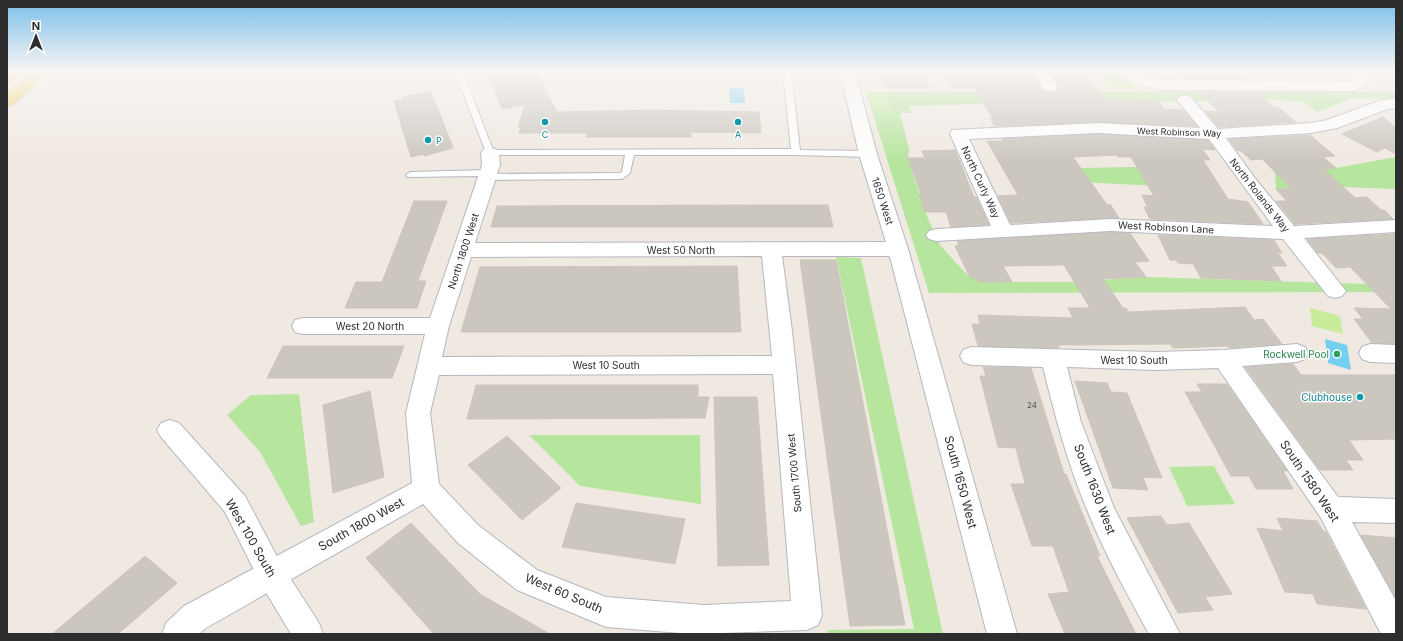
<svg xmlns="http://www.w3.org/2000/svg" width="1403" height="641" viewBox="0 0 1403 641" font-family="Inter,sans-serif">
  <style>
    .green { fill: #b6e59e }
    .pitch { fill: #c9ec9a }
    .water { fill: #75cff0 }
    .building { fill: #cbc7bf; stroke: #cbc5ba }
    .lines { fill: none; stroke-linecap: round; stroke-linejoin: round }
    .lane-casing { stroke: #b4b7c1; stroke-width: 2 }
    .street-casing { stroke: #b4b7c1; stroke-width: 2 }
    .secondary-casing { stroke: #b4b7c1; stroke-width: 2 }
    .primary-casing { stroke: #c9c9c9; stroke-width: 2 }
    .lane { fill: #fff; fill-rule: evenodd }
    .street { fill: #fff; fill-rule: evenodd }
    .secondary { fill: #fff; fill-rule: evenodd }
    .primary { fill: #f2d163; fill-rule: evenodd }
    .culture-dot { fill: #0f9aa8; stroke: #fff; stroke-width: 1.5 }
    .leisure-dot { fill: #2e9e5b; stroke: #fff; stroke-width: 1.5 }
    .labels { text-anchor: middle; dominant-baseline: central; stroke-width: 3; stroke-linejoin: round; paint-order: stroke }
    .number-label { font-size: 8px; fill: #555452 }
    .far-street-label { font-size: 9px; fill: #2e2e2e; stroke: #fff }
    .far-culture-label { font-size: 9px; fill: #0d838f; stroke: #fff }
    .street-label { font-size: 10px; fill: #2e2e2e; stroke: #fff }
    .leisure-label { font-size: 10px; fill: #27864d; stroke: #fff; text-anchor: end }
    .culture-label { font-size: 10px; fill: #0d838f; stroke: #fff; text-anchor: end }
    .near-street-label { font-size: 12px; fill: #2e2e2e; stroke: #fff }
  </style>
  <rect width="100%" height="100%" fill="#efe9e1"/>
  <path class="green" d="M1095,72H1119L1132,81H1101Z
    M866,92H1396V99L1353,98L1317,112L1303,102L1265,99L1159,102L993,101L982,104L909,106L912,113H900L909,149L908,158L925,212L940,245L970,278H977L979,282H1074L1146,277L1367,284L1396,282V292L929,293Z
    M1396,157V189L1343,187L1276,189L1275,172L1336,168Z
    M1132,167L1200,170L1221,189L1079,182L1012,184L1018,172L1081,168Z
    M836,257L861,258L943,634H828V630L914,629Z
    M299,394L314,522L301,526L260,452L227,415L251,395Z
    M529,435H700L701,504L580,486Z
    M1214,466L1235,504L1187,506L1169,467Z"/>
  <path class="pitch" d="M1101,81H1132L1138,89H1107Z
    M869,95H886L891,111H874Z
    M1310,308L1340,316L1343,334L1312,326Z"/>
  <path class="water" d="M729,88H744L745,103H730Z
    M1325,339L1347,345L1351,370L1328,363Z"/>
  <path class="building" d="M487,72H536L557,112L651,110L759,112L761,133L691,132V137H586L587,133H519L521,127H518L525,105L502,109Z
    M880,72H923L930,88H885Z
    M943,72H1031L1043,91L1050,93L1056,91L1060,87L1049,72H1085L1104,99L1159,101L1164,109L1183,110L1197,126L1098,122L995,126L990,119H993L975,88H952Z
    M1179,72H1235L1243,79H1186Z
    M431,91L453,148L424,156V154L411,157L394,101L403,99L402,97Z
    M1199,92H1258L1274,107H1278L1296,122L1219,127L1205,111L1219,112Z
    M1383,117L1396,128V154L1385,148L1377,152L1342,134Z
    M1098,134L1208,140L1215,150L1202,149L1210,160H1203L1228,199L1248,202L1263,224L1150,219L1144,207L1148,208L1142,195L1154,196L1131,157H1118L1117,155L1073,157L1107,205L1110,204L1119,218L1011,223L998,196L1018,195L987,141H1003L1002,139Z
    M1310,135L1335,156L1323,157L1336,168L1324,169L1355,198L1367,197L1381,210H1384L1393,219L1295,224L1276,201H1287L1276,189H1292L1262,159L1251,160L1241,151L1237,150L1229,139Z
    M955,150L974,197H976L989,225L951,227L946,212H925L919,194H921L908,158H925L922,151Z
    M414,201H447L418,281H426L417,308H345L356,282H382Z
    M757,205H828L833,227H491L497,206Z
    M1110,232L1130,233L1149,261L1135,262L1146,277L1103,279L1123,308H1126L1129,312L1245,307L1254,320L1263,319L1282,344L1229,348L1228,346L1173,348L1170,344L1058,345L1059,348L978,346L972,324H980L978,315L1073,318L1068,308H1090L1064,265L1003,266L1012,282H979L977,278H970L955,246L959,245L957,241Z
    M1396,234V344L1372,343L1354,319H1363L1354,308L1391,309L1350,267L1336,268L1322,253H1318L1307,239Z
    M1158,235L1274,240L1282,253L1277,252L1287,266H1271L1281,281L1201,278L1193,264L1178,263L1176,260H1170Z
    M800,260H836L905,625L850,626Z
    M737,266L741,332H461L480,267Z
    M283,346H404L392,378H267Z
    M1293,364L1301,375H1396V439L1349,440L1363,460H1346L1353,470H1320L1245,367Z
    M983,367L1031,368L1064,474H1066L1100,556H1097L1136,634H1065L1048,594L1069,592L1053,546H1032L1011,484H1025L1016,448L998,447L980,376H986Z
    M1075,381L1107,383L1111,392L1127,393L1162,478L1143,477L1148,490L1113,488Z
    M1197,384H1227L1287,471H1283L1293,489H1256L1249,476H1231L1185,392H1202Z
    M476,385H698V397H709L705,418L467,419Z
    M370,391L384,477L333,493L323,405Z
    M714,397H757L769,565L718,566Z
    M507,436L561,488L522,520L468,465Z
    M576,503L685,519L675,564L562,547Z
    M1161,516L1167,525L1189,523L1232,594L1205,597L1213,610L1178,613L1127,518Z
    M1277,518L1317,521L1323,531L1326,532L1366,609L1317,604L1313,594L1285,592L1257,528L1283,531Z
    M411,523L480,594L550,634H434L366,558Z
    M1361,535L1396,538V598Z
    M145,556L177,583L118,634H52Z"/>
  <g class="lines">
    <defs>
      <path id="lane" d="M455,72H463L493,150L791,149L783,72H791L800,150L868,151L872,154L868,157L796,155H634L630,173L622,179L487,180L484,179L483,176L407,177L406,175L410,172L488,170L491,171L492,174L620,173L622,172L625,155H487Z"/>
      <path id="street" d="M1032,72H1047L1058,87L1056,90L1050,92L1044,90Z
        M1121,72H1139L1147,77L1160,80L1353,81L1348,72H1363L1369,79L1365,86L1354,91L1159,90C1146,87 1129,83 1121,72Z
        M1185,95L1191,97L1218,129L1311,123L1327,120L1379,101L1396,98V108L1388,109L1337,128L1311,133L1226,138L1254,177L1294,226L1396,220V232L1304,238L1342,286L1346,291L1342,296L1335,298L1328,296L1283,239L1110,231L936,241L929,239L926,235L929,231L936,229L991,226L950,134L952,130L1098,123L1200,128L1177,100L1179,97ZM1098,133L1209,139L1273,226L1110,219L1010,225L969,139Z
        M490,148L496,149L499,153L500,165L475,243L898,242L905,244L908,249L905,254L898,256H782L792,331L822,615L818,625L807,630L693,634L606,627L517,590L458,543L423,504L206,628L199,634H162L166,623L184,606L412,483L406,413L425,334H303L295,332L292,326L295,320L303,318H430L482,165L481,153L484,149ZM762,256L772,356L442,357L449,326L471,257ZM773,374L791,601L704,605L606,597L537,570L478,525L439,484L430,413L439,375Z
        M1297,344L1305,347L1308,353L1305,359L1297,362L1242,366L1338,497L1396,499V523L1352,522L1396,601V634H1381L1321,518L1218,368L1156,370L1067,367L1081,422L1114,508L1180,634H1149C1127,594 1105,554 1088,512C1068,465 1055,416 1043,367L971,365L963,362L960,356L963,350L971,347L1156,352L1224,350Z
        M1370,344L1396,345V363L1370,362L1362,359L1359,353L1362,347Z"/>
      <path id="secondary" d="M840,72H855L877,154L908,249L1017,634H987L888,249L859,154Z
        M170,420L179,423L245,496L281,564L319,623L323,634H291L261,584L225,512L161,437L157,430L161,423Z"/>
      <path id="primary" d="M7,72H23L12,81L7,83Z
        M32,72H49L13,105L7,107V94Z"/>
    </defs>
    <use href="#lane" class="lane-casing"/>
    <use href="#street" class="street-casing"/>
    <use href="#secondary" class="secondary-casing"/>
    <use href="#primary" class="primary-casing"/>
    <use href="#lane" class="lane"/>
    <use href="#street" class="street"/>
    <use href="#secondary" class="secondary"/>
    <use href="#primary" class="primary"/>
  </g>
  <linearGradient id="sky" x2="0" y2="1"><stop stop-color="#7abfeb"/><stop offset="0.44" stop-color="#f8f5f2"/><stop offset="1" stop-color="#f8f5f2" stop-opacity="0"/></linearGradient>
  <rect width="1403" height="162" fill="url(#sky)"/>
  <g class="culture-dot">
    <circle cx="545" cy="122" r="4"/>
    <circle cx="738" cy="122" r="4"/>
    <circle cx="428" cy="140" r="4"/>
    <circle cx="1360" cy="397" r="4"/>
  </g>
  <circle class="leisure-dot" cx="1337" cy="354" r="4"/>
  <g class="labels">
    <g class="number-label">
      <text x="1032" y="405">24</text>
    </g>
    <g class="far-street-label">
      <text transform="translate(1179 132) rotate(2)">West Robinson Way</text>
    </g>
    <g class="far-culture-label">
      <text x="545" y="134">C</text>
      <text x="738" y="134">A</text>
      <text x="436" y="140" text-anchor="start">P</text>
    </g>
    <g class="street-label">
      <text transform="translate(981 182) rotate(65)">North Curly Way</text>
      <text transform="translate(1260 195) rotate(52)">North Rolands Way</text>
      <text transform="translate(883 201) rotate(72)">1650 West</text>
      <text transform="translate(1166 227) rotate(3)">West Robinson Lane</text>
      <text x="681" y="250">West 50 North</text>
      <text transform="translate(463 251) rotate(-72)">North 1800 West</text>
      <text x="370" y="326">West 20 North</text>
      <text x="1134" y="360">West 10 South</text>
      <text x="606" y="365">West 10 South</text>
      <text transform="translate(794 473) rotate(-95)">South 1700 West</text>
    </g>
    <g class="leisure-label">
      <text x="1329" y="354">Rockwell Pool</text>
    </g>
    <g class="culture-label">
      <text x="1352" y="397">Clubhouse</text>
    </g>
    <g class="near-street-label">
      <text transform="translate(1310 481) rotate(56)">South 1580 West</text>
      <text transform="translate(961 482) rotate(75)">South 1650 West</text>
      <text transform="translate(1095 489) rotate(69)">South 1630 West</text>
      <text transform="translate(361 524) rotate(-29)">South 1800 West</text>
      <text transform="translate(251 538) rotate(60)">West 100 South</text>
      <text transform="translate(564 593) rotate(23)">West 60 South</text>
    </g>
  </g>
  <rect width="1403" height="641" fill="none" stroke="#2e2e2e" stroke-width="16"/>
  <g transform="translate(36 36)" stroke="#ffffff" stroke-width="3" paint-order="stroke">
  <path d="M0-3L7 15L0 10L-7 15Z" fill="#2e2e2e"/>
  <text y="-6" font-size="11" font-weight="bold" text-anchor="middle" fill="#2e2e2e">N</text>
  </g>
</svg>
